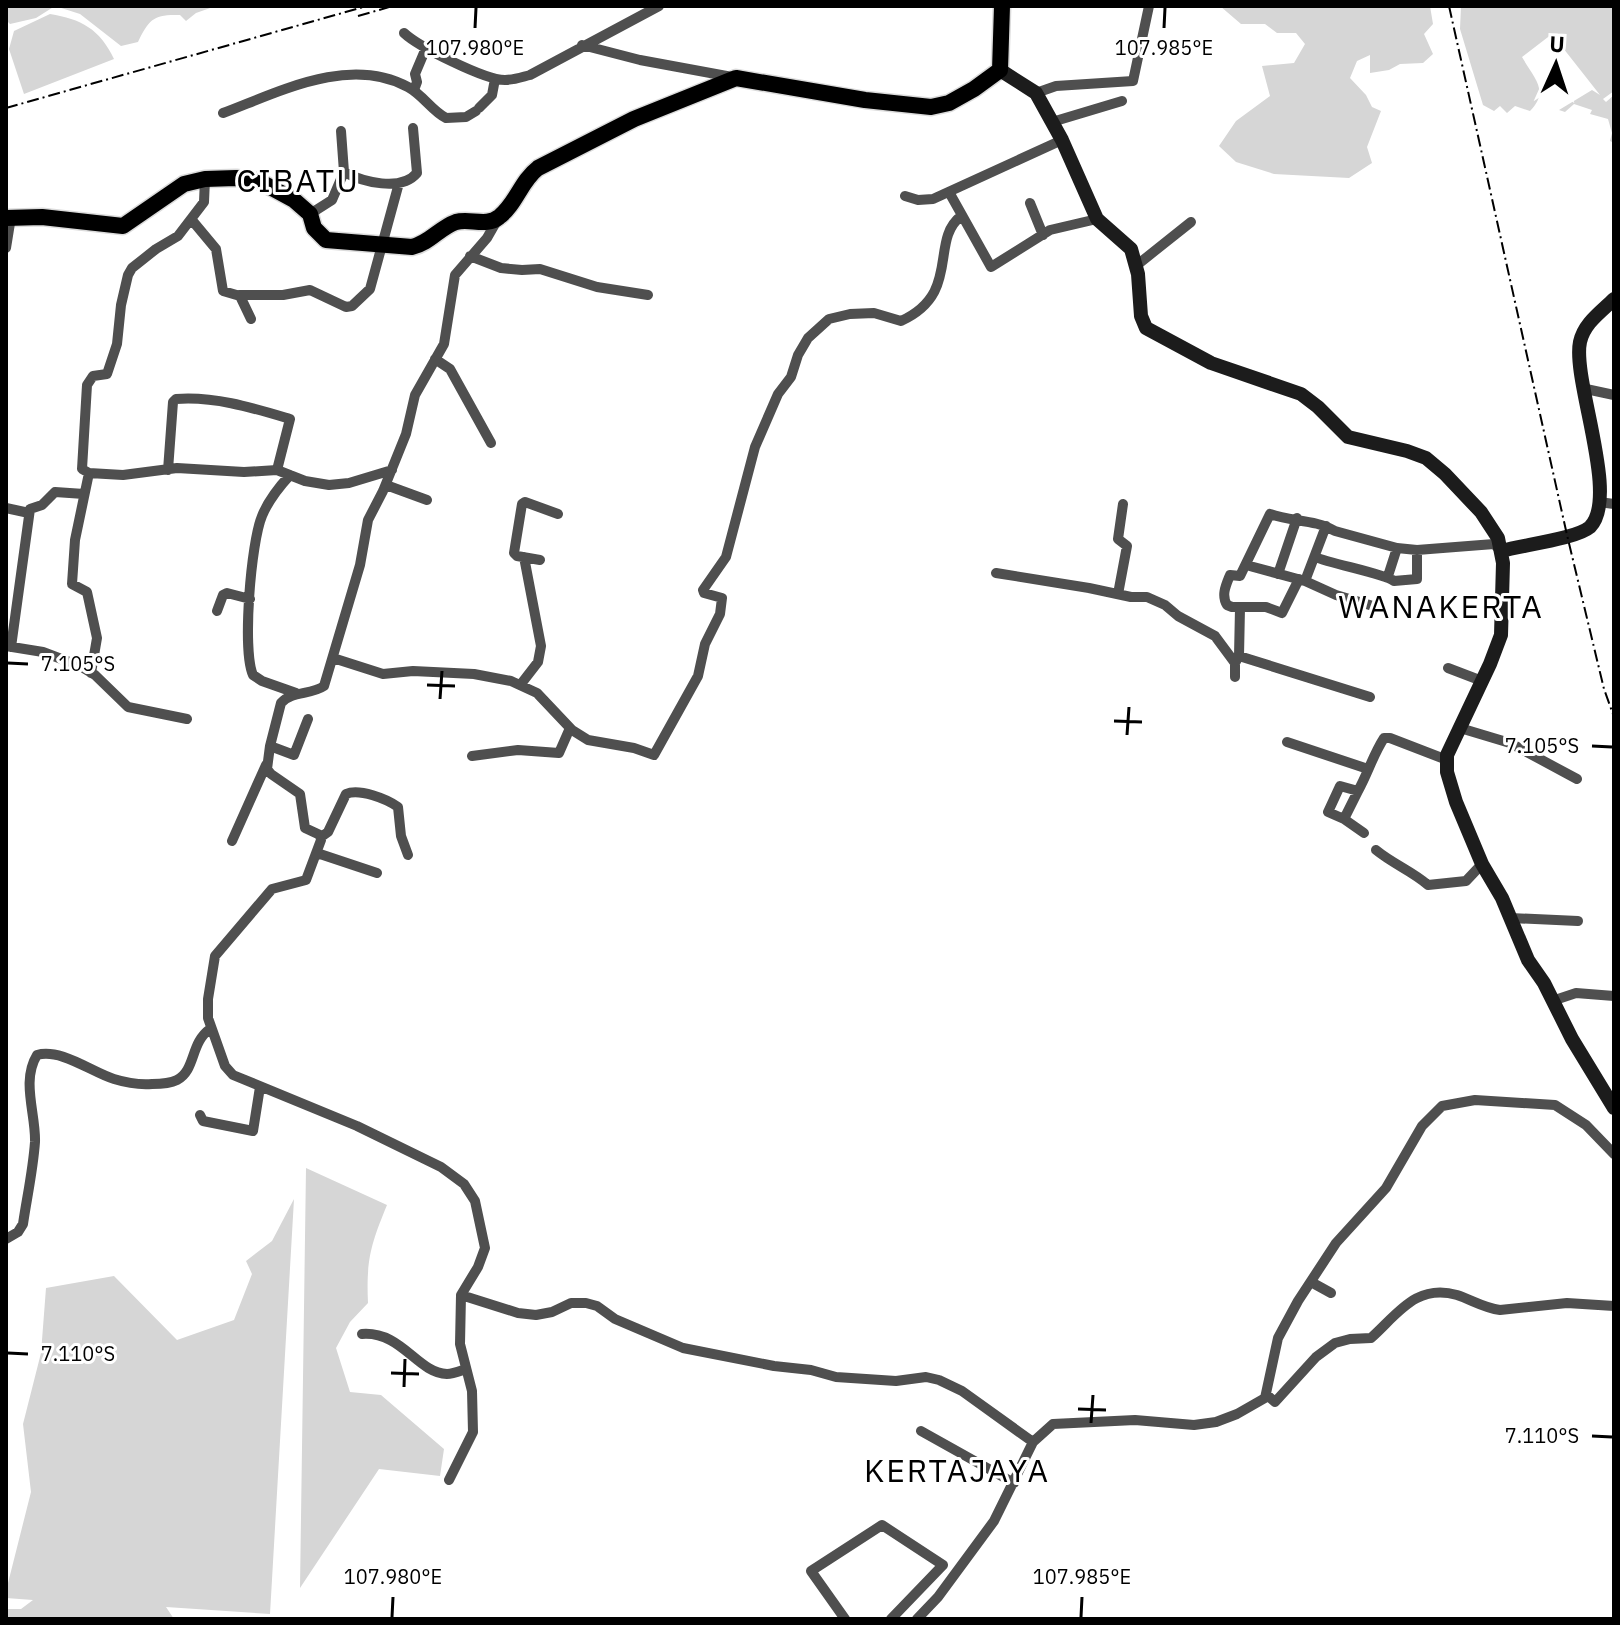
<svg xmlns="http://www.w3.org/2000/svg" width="1620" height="1625" viewBox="0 0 1620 1625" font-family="'IBM Plex Sans',sans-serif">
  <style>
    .green { fill: #d6d6d6 }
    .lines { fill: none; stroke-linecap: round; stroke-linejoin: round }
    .primary-casing { stroke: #dbdbdb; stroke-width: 19 }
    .street { stroke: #4f4f4f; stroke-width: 10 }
    .secondary { stroke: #1c1c1c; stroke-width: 14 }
    .primary { stroke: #000; stroke-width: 16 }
    .rail { stroke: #000; stroke-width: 2; stroke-dasharray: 12 4 2 4; stroke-linecap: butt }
    .ticks { fill: none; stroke: #000; stroke-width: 3 }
    .labels { text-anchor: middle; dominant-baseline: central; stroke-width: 6; stroke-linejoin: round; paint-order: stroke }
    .quarter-label { font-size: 32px; letter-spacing: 2px; fill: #000; stroke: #fff }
    .ticks-label { font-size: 20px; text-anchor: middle; fill: #000; stroke: #fff; stroke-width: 6; stroke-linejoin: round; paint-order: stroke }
  </style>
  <rect width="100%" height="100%" fill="#fff"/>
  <path class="green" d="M6,6H216L196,13L186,21L180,15C154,14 149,19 138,42L121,46L80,14L55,6L36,18L10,24L6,20Z
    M1220,6H1430L1433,24L1424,34L1433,54L1423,63L1400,64L1389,70L1370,73V55L1357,61L1350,78L1366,95L1372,107L1381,111L1367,147L1372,163L1349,178L1274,174L1236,162L1219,146L1236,121L1270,96L1262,66L1294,63L1305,44L1296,33H1277L1265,24H1241Z
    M1461,6H1614V91L1603,99L1606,102L1614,95V143L1610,141L1612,133L1608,119L1590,114L1592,110L1574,104L1565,112L1559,110L1592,90L1600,95L1552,34L1522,57C1534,78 1550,91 1530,111L1515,106L1507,113L1500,106L1494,111L1483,105L1460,29Z
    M50,14C81,19 100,29 114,59L24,94L9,49L14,31Z
    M306,1168L387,1205C371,1244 366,1260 368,1303L350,1322L336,1348L350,1392L381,1395L444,1449L440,1476L379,1469L300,1588Z
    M294,1199L270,1614L166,1607L174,1619H6V1609H21L33,1600L6,1598V1591L31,1492L23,1424L41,1353L46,1288L114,1276L177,1340L234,1320L252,1274L246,1261L272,1241Z"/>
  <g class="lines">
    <defs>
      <path id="primary" d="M6,218L42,217L123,226L184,184L205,179L236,178L259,181L294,200L310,214L314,228L326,240L412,247C430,243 439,228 456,222C469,218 487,227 499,217C516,204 521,181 538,168L634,119L736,78L865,100L931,107L949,103L974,89L1000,70L1002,6"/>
    </defs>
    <use href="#primary" class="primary-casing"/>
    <path class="street" d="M404,33C419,47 485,80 505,80C514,80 522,77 530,75L659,6
      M582,45L640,60L732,77
      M414,90L417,82L415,74L426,48
      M1036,93L1056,86L1133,81L1149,6
      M479,108L492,95L495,79
      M223,113C279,92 349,55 408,87C423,95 432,111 446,118L466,117L476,111
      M1052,122L1122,101
      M341,131L344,172C363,182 401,192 417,173L413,128
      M205,179L204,202L178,236L156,249L132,268L128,275L121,305L117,344L107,374L93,376L87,385L82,469L89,473L123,475L177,468L244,472L277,470L305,481L329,485L349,483L392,470
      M949,192L991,267L1050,230L1097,219
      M905,196L918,200L933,199L1062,140
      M1030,203L1043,235
      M310,214L332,200L344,172
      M499,217L487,238L455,275L444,344L415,395L406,434L383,491L368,520L360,565L324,686C311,695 291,691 281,703L270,746L267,769L271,774L300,794L305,828L320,835L321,840L306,880L272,889L215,956L208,999V1018L225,1066L233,1075L357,1126L441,1167L464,1184L475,1201L485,1248L478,1267L461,1295L518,1313L536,1315L552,1312L571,1303H586L597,1306L615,1319L683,1348L774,1366L811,1370L836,1377L896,1381L926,1377L939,1380L962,1391L1033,1442
      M191,219L216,249L223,291L240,296L251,319
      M6,248L11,217
      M470,256L501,268L522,270L540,269L597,287L648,295
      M1137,265L1191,222
      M239,295H283L310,290L346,307L352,306L370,289L399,183
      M435,359L450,369L491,443
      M1586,389L1614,395
      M168,470L173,402L176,399C215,396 253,408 290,419L277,470
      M89,473L75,540L72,584L87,592L97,638L91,673
      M290,475C279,487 268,501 262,516C251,542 242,650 253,675L262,681L296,693
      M386,485L427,500
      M1599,502L1614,504
      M6,508L29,513
      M1315,557C1332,564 1385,574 1394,581L1417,579V550
      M540,560L517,556L514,553L522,504L525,502L558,514
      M1246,565L1305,581L1336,595L1373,606
      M996,573L1089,588L1131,597H1147L1165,605L1178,616L1215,636L1235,663L1239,656
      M1278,574L1297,518
      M1388,576L1397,548
      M1299,579L1282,613L1266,607H1232L1227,605C1221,595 1226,585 1230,575L1240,576L1270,514C1291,522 1315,519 1335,531L1397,548L1417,550L1494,544L1500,550
      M1305,581L1326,526
      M1118,594L1127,546L1118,539L1123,504
      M1240,608L1239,656L1370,697
      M217,611L223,595L227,593L250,599
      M6,646L43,652L80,666L95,675L128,707L187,719
      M11,647L30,509L42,505L55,492L84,494
      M333,658L383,674L413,671L474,674L511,681L537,693L572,730L588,740L634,748L654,755L698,676L705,644L720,614L722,598L704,593L703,590L726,557L755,447L778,394L791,377L798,355L808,338L829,319L850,314L874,313L901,321C962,293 929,241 961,216
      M1235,663V677
      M1448,668L1482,681
      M521,684L538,662L541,646L524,557
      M1460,728L1510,743L1577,779
      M1287,742L1368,769
      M270,746L294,755L308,719
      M472,756L518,750L559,753L570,728
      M1358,791L1344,819L1328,812L1340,786L1358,791C1368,773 1373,755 1384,738H1390L1447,760
      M1344,819L1364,833
      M321,837L328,832L346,794C359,788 387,799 398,807L401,836L408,855
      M232,841L266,765
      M1376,850C1393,864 1412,871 1428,885L1466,881L1482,864
      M317,853L377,873
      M1510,918L1578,921
      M1552,1001L1576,993L1614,996
      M200,1115L203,1121L253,1131L260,1087
      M6,1239L18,1232L23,1224C27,1197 33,1170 35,1142C36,1114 21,1081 37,1055C61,1048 93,1073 114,1079C127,1083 139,1085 152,1084C160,1084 169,1084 177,1080C196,1070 190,1043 210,1029
      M1311,1282L1331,1293
      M362,1334C402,1331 417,1373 447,1374C453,1374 460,1371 466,1369
      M1267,1395L1275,1402L1316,1357L1335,1343L1350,1339L1371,1338C1397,1315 1416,1283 1457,1295C1472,1300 1484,1308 1500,1310L1567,1303L1614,1306
      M921,1431L1014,1483
      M449,1480L473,1432L472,1391L460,1344L461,1295
      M811,1571L882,1525L943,1565L891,1619
      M811,1571L845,1619
      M917,1619L938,1597L994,1521L1033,1442L1053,1424L1135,1420L1194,1425L1216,1422L1237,1414L1265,1398L1278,1338L1298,1301L1336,1243L1386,1188L1422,1126L1442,1106L1475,1100L1555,1105L1586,1125L1614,1154"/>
    <path class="secondary" d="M1000,70L1036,93L1062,140L1097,219L1131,249L1138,274L1141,316L1146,328L1211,363L1301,394L1318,407L1348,437L1407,451L1426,458L1445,474L1481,512L1498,538L1503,563L1501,635L1490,664L1447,755V772L1456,802L1482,864L1502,898L1528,960L1544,983L1572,1039L1614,1108
      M1502,551C1522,545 1576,539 1590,527C1620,497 1572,380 1580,342C1584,323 1601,312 1614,299"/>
    <use href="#primary" class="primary"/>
    <path class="rail" d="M1449,6L1567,535L1604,689L1614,717
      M358,16L393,6
      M6,108L367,6"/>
  </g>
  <path class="ticks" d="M475,28L476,8M1164,28L1165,8M8,663L28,664M427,685L455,686M440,699L442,671M1114,721L1142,722M1127,735L1129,707M1592,746L1612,747M8,1353L28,1354M391,1373L419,1374M404,1387L405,1359M1078,1409L1106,1410M1091,1423L1093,1395M1592,1436L1612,1437M392,1617L393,1597M1081,1617L1082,1597"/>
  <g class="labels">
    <g class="quarter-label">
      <text x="298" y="180">CIBATU</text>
      <text x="1441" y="606">WANAKERTA</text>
      <text x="957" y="1470">KERTAJAYA</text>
    </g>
  </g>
  <g class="ticks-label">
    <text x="475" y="55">107.980°E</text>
    <text x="1164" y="55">107.985°E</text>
    <text x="78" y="671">7.105°S</text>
    <text x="1542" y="753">7.105°S</text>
    <text x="78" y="1361">7.110°S</text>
    <text x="1542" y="1443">7.110°S</text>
    <text x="393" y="1584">107.980°E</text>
    <text x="1082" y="1584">107.985°E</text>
  </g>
  <rect width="1620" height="1625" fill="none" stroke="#000000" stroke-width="16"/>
  <g transform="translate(1556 64) rotate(3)" stroke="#ffffff" stroke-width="6" paint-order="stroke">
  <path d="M0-6L14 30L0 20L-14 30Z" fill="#000000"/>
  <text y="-12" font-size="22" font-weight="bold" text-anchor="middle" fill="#000000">U</text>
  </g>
</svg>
